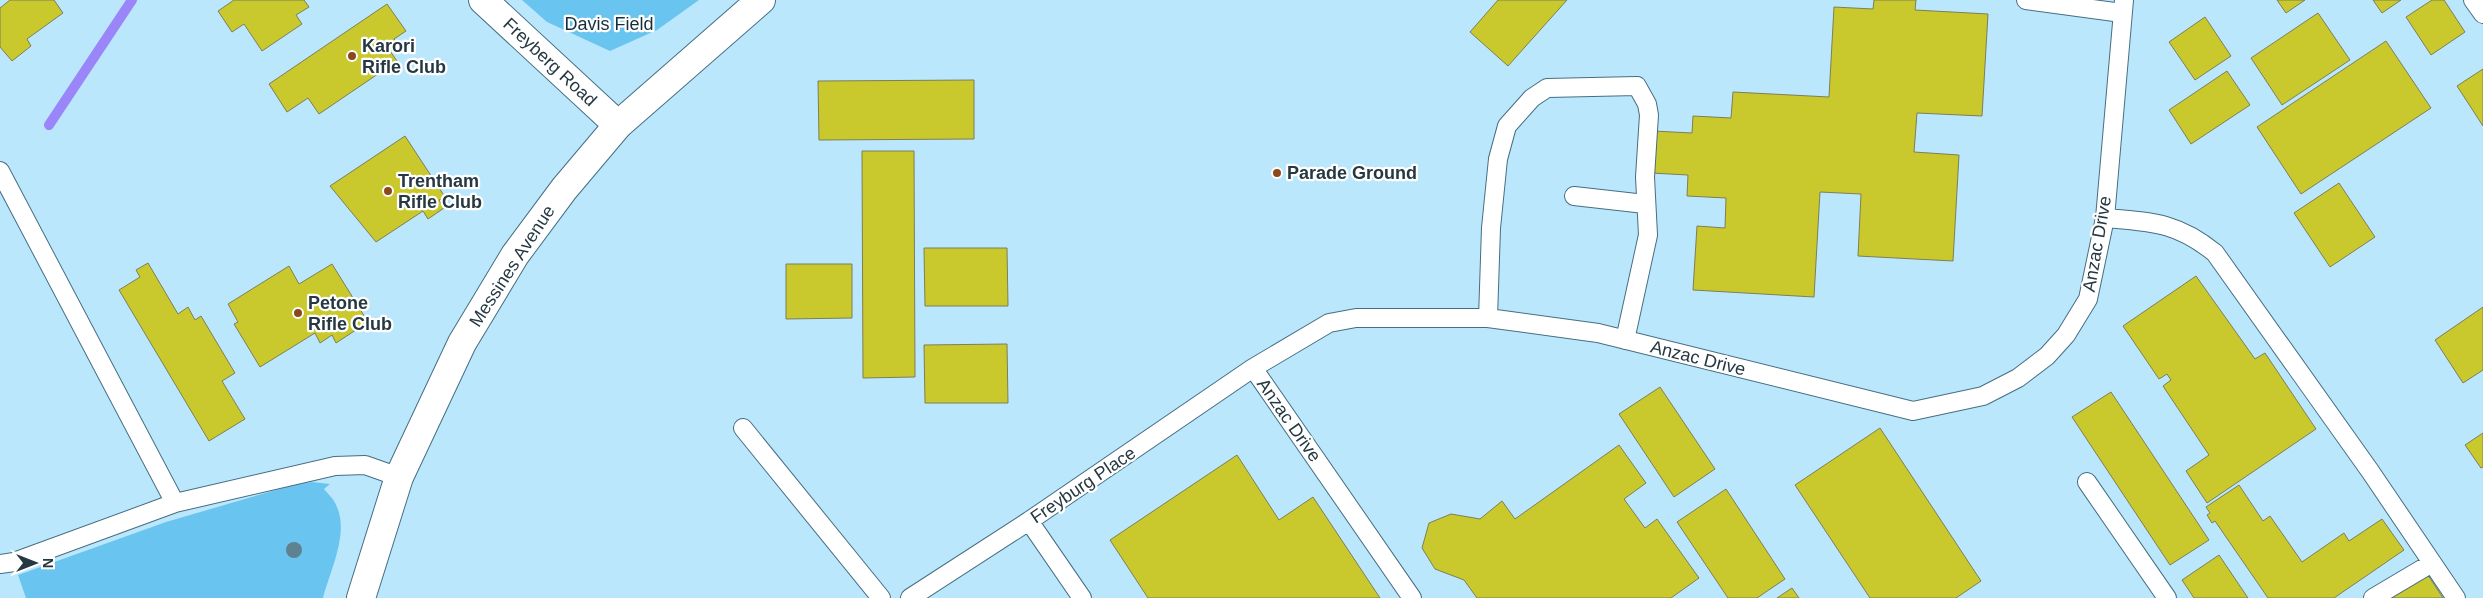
<svg xmlns="http://www.w3.org/2000/svg" width="2483" height="598" viewBox="0 0 2483 598" font-family="Helvetica,sans-serif">
  <style>
    .green { fill: #69c5ef }
    .lines { fill: none; stroke-linecap: round; stroke-linejoin: round }
    .stream { stroke: #9b86f9; stroke-width: 10 }
    .building { fill: #c9c92d; stroke: #7d7e58 }
    .lane-casing { stroke: #466e82; stroke-width: 20 }
    .street-casing { stroke: #466e82; stroke-width: 30 }
    .secondary-casing { stroke: #466e82; stroke-width: 30 }
    .lane { stroke: #fff; stroke-width: 18 }
    .street { stroke: #fff; stroke-width: 28 }
    .secondary { stroke: #fff; stroke-width: 28 }
    .tree { fill: #5f8291 }
    .poi-dot { fill: #8c471c; stroke: #fff; stroke-width: 2 }
    .labels { text-anchor: middle; dominant-baseline: central; stroke-width: 4.5; stroke-linejoin: round; paint-order: stroke }
    .park-label { font-size: 18px; fill: #142f3a; stroke: #fff }
    .poi-label { font-size: 18px; font-weight: bold; fill: #263841; stroke: #fff; text-anchor: start }
    .street-label { font-size: 18px; fill: #263841; stroke: #fff }
  </style>
  <rect width="100%" height="100%" fill="#bbe7fc"/>
  <path class="green" d="M522,0H699L657,30L610,51L547,22Z
    M312,482L330,484L324,489C328,494 334,499 336,505C350,532 330,571 323,598H26L18,575L166,522L293,485Z"/>
  <g class="lines">
    <path class="stream" d="M49,125L132,0"/>
  </g>
  <path class="building" d="M10,0H54L63,13L27,39L31,46L12,61L0,47V8Z
    M234,0H304L309,7L296,15L302,24L262,51L244,24L232,32L218,11Z
    M1498,0H1567L1508,66L1470,32Z
    M1874,0H1916L1915,10L1988,14L1982,116L1917,113L1914,152L1959,155L1953,261L1858,256L1861,194L1820,192L1814,297L1693,290L1697,226L1725,228L1726,198L1687,196L1688,175L1651,173L1653,131L1692,133L1693,116L1731,118L1733,92L1829,97L1834,7L1873,9Z
    M2277,0H2305L2286,13Z
    M2373,0H2401L2382,13Z
    M2432,0H2444L2465,32L2431,55L2406,17Z
    M387,4L406,31L394,39L398,45L390,51L397,61L319,114L308,98L287,112L269,84Z
    M2318,13L2350,60L2282,105L2251,58Z
    M2205,17L2231,56L2195,80L2169,42Z
    M2386,41L2431,108L2301,194L2257,127Z
    M2483,69V126L2457,86Z
    M2227,71L2250,105L2191,144L2169,110Z
    M974,80V139L819,140L818,81Z
    M405,136L445,197L439,200L444,208L428,219L423,211L376,242L330,186Z
    M862,151H914L915,377L863,378Z
    M2339,183L2375,237L2330,267L2294,213Z
    M924,248H1007L1008,306H925Z
    M148,263L178,314L188,307L195,320L201,316L235,373L222,381L245,419L209,441L119,290L140,277L136,270Z
    M332,264L368,322L336,343L332,335L320,343L315,333L260,367L234,324L238,322L228,304L289,266L299,284Z
    M786,264H852V318L786,319Z
    M2196,276L2255,359L2265,353L2316,429L2207,503L2186,471L2209,455L2163,386L2171,380L2167,374L2159,379L2123,326Z
    M2483,307V370L2463,383L2435,340Z
    M1007,344L1008,403H925L924,345Z
    M1660,387L1715,469L1674,497L1619,414Z
    M2111,392L2209,540L2170,565L2072,417Z
    M1880,428L1981,581L1956,598H1870L1795,485Z
    M2483,433V467L2481,468L2465,445Z
    M1619,445L1646,483L1624,499L1645,528L1657,519L1699,578L1671,598H1477L1464,580L1435,569L1422,548L1429,523L1451,514L1480,519L1502,501L1515,519Z
    M1237,455L1279,520L1313,497L1380,598H1148L1110,540Z
    M2239,485L2263,521L2270,516L2302,562L2344,533L2349,541L2382,519L2404,550L2334,598H2268L2215,521L2212,523L2207,515L2210,513L2206,507Z
    M1726,489L1785,579L1757,598H1728L1677,522Z
    M2219,555L2248,598H2194L2182,580Z
    M2426,572L2443,598H2387Z
    M1792,588L1799,598H1777Z"/>
  <g class="lines">
    <defs>
      <path id="lane" d="M2026,0L2122,13
        M2473,0L2483,14
        M0,171L175,503L335,466L365,465L399,477
        M1574,196L1645,204
        M2105,218C2152,222 2177,222 2215,253L2370,471L2456,598
        M1488,318L1491,228L1498,159L1507,126L1532,98L1547,88L1637,86L1647,104L1649,115L1645,177L1648,235L1625,340
        M1253,368L1412,598
        M743,428L881,598
        M2087,482L2167,598
        M1029,521L1082,598
        M0,564L14,562L175,503
        M910,598L1029,521L1253,368L1329,323L1356,318H1488L1598,333L1913,411L1983,396L2018,378L2047,356L2066,335L2088,299L2105,218L2124,0
        M2373,598L2432,563"/>
      <path id="street" d="M483,0L618,125"/>
      <path id="secondary" d="M361,598L399,477L462,343L515,255L564,189L618,125L761,0"/>
    </defs>
    <use href="#lane" class="lane-casing"/>
    <use href="#street" class="street-casing"/>
    <use href="#secondary" class="secondary-casing"/>
    <use href="#lane" class="lane"/>
    <use href="#street" class="street"/>
    <use href="#secondary" class="secondary"/>
  </g>
  <circle class="tree" cx="294" cy="550" r="8"/>
  <g class="poi-dot">
    <circle cx="352" cy="56" r="5"/>
    <circle cx="1277" cy="173" r="5"/>
    <circle cx="388" cy="191" r="5"/>
    <circle cx="298" cy="313" r="5"/>
  </g>
  <g class="labels">
    <g class="park-label">
      <text x="609" y="24">Davis Field</text>
    </g>
    <g class="poi-label">
      <text x="362" y="46">Karori<tspan x="362" dy="21">Rifle Club</tspan></text>
      <text x="1287" y="173">Parade Ground</text>
      <text x="398" y="181">Trentham<tspan x="398" dy="21">Rifle Club</tspan></text>
      <text x="308" y="303">Petone<tspan x="308" dy="21">Rifle Club</tspan></text>
    </g>
    <g class="street-label">
      <text transform="translate(550 62) rotate(43)">Freyberg Road</text>
      <text transform="translate(2097 244) rotate(-80)">Anzac Drive</text>
      <text transform="translate(512 266) rotate(-57)">Messines Avenue</text>
      <text transform="translate(1698 358) rotate(14)">Anzac Drive</text>
      <text transform="translate(1289 420) rotate(55)">Anzac Drive</text>
      <text transform="translate(1083 485) rotate(-34)">Freyburg Place</text>
    </g>
  </g>
  <g transform="translate(35 563) rotate(90)" stroke="#ffffff" stroke-width="4" paint-order="stroke">
  <path d="M0-4L9 19L0 12L-9 19Z" fill="#263841"/>
  <text y="-8" font-size="14" font-weight="bold" text-anchor="middle" fill="#263841">N</text>
  </g>
</svg>
